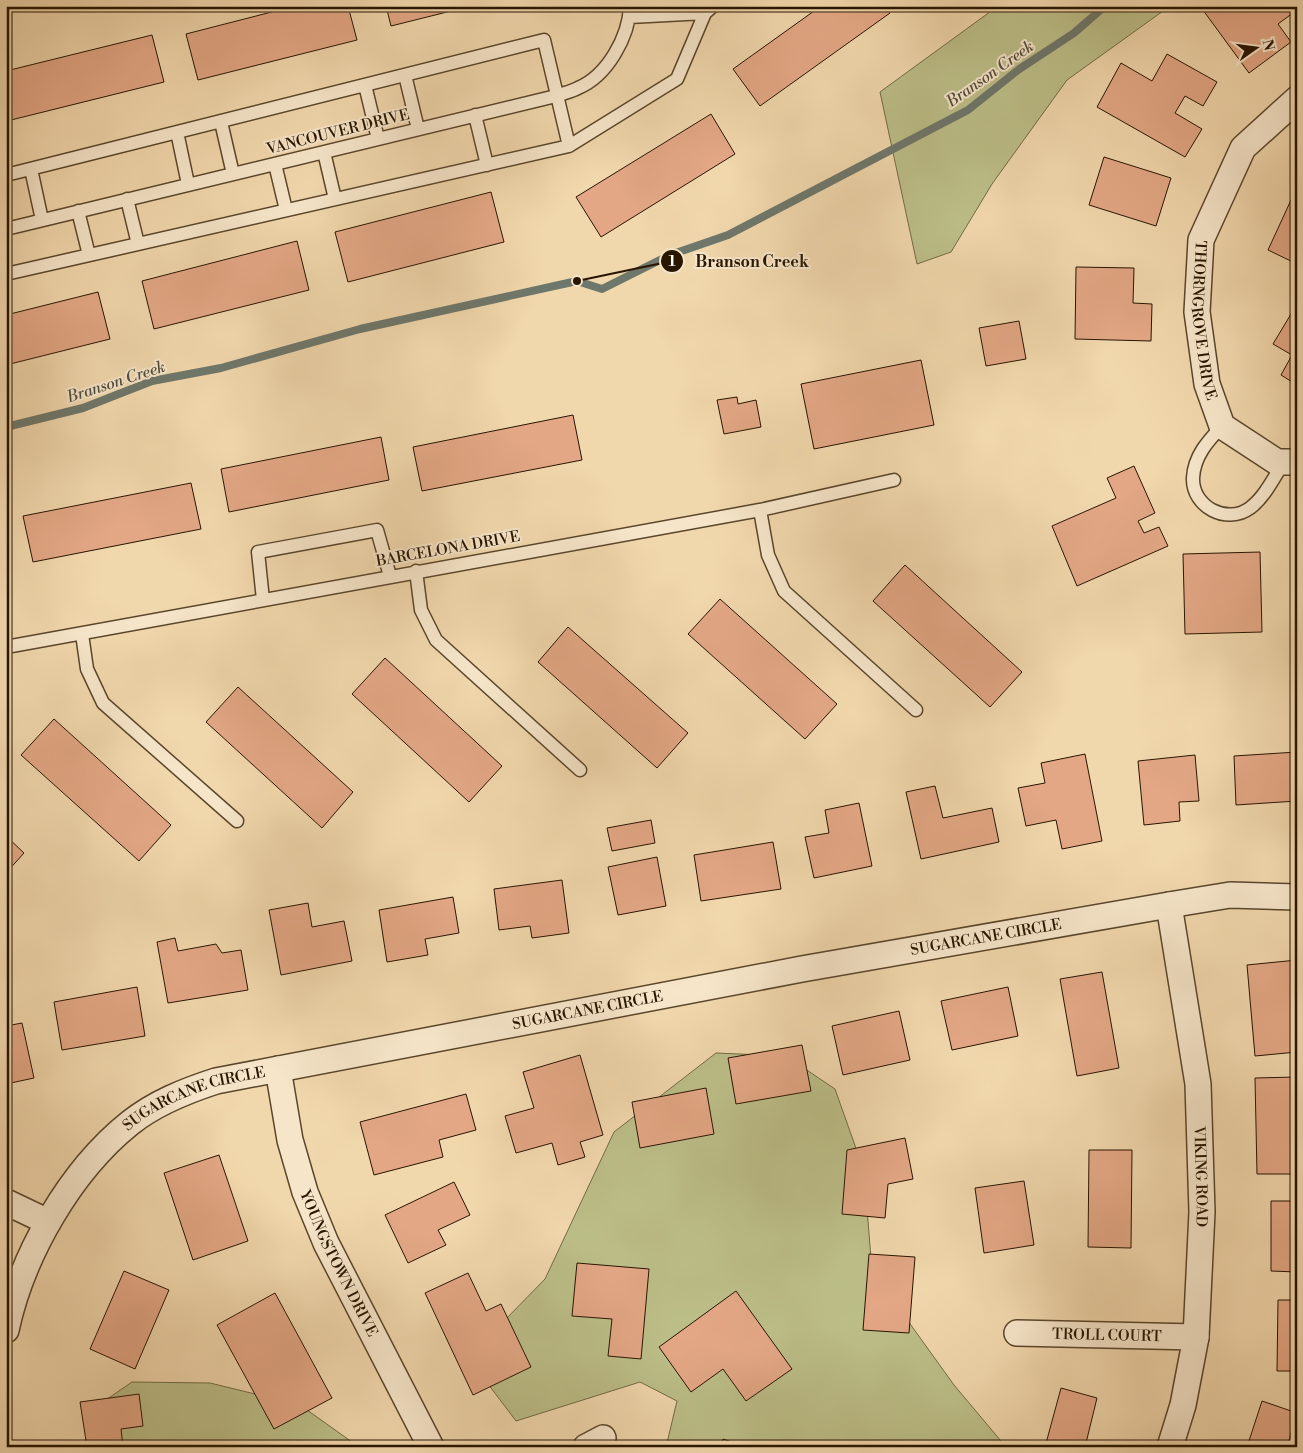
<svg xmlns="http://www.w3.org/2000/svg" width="1303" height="1453" viewBox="0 0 1303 1453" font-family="'Libre Bodoni',serif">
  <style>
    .green { fill: #bcbe88; stroke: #726a44 }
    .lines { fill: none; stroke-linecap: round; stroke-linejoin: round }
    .stream { stroke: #6e776b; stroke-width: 8 }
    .building { fill: #e3a785; stroke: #281500 }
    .service-casing { stroke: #5a462b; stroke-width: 15 }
    .minor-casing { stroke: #5a462b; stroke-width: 28 }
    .service { stroke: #f6e5c9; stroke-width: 12 }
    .minor { stroke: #f6e5c9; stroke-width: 25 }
    .labels { text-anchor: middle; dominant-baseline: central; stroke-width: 4; stroke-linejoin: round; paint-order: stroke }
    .street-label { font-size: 15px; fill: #281500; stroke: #f6e5c9 }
    .water-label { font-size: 16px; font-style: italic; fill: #514e3f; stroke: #f6e5c9 }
    .leader { fill: none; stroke: #281500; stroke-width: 2 }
    .callout-dot { fill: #281500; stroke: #f6e5c9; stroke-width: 2 }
    .mark-label { font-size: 15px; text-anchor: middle; font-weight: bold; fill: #fff }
    .callout-label { font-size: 16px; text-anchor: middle; font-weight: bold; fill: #281500; stroke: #f6e5c9; stroke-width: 4; stroke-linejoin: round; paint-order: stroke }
  </style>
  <rect width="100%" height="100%" fill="#f1d7ac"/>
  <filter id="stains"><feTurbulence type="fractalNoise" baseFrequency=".004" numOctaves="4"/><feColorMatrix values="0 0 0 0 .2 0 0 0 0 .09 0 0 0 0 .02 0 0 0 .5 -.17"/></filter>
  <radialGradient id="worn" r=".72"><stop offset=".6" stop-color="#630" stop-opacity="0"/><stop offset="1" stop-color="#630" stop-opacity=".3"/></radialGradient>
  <path class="green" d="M998,6H1170L1067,80L992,184L951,252L917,264L880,92Z
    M716,1053L786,1056L835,1089L864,1171L872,1271L954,1385L1006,1447H666L677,1401L640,1382L516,1421L485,1380L503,1322L545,1279L614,1132Z
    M132,1382L210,1383L300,1405L359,1447H88L84,1415Z"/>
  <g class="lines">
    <path class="stream" d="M6,427L83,408L152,381L221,368L360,329L577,281L602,289L670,255L728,235L968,110L1018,70L1074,33L1105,6"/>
  </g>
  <path class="building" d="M295,6H348L357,40L198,80L186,34Z
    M386,6H471L391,26Z
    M821,6H886L890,13L760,106L733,69Z
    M1200,6H1297V10L1278,24L1291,42L1249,73Z
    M152,35L164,82L7,121L6,71Z
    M1167,54L1217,82L1203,106L1185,96L1175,113L1202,129L1185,157L1097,107L1121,63L1152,81Z
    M711,114L735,154L601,237L576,197Z
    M1104,157L1171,178L1156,226L1089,205Z
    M1297,187V264L1268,250Z
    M491,192L504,242L348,282L335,232Z
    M297,241L309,290L154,329L142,281Z
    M1076,267L1134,268L1133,303L1152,304L1151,341L1075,339Z
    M98,292L110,339L6,365V315Z
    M1297,304V385L1281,375L1292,355L1273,344Z
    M1019,321L1026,359L986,366L979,328Z
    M921,360L934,425L814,449L801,384Z
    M737,397L738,404L756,400L761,427L724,434L717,400Z
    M573,415L582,460L422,491L413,447Z
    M381,437L389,480L229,512L221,469Z
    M1134,466L1155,513L1138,521L1144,533L1159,527L1168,546L1077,586L1052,526L1116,498L1107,478Z
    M191,483L201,529L33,562L23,516Z
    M1297,537V567L1291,538Z
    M6,539L10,557L6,558Z
    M1260,552L1262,632L1185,634L1183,554Z
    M905,565L1022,672L990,707L873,601Z
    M720,599L837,704L805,739L688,634Z
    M568,627L688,733L657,768L538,662Z
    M385,658L502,766L469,802L352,694Z
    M238,687L353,792L322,828L206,722Z
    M54,719L171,825L139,861L21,755Z
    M1297,752V801L1236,805L1234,756Z
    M1085,754L1102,841L1062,849L1056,820L1026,826L1018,788L1045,783L1041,763Z
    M1195,755L1199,801L1179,802L1180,821L1144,825L1138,761Z
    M935,786L943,818L992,808L999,842L921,859L906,792Z
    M859,803L872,866L814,878L805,837L829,833L825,810Z
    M651,820L655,843L612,851L607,828Z
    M6,836L24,853L6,873Z
    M773,842L781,889L701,901L694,855Z
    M657,857L666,906L618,915L608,867Z
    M562,880L569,933L532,938L530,926L499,930L494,889Z
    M453,897L459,933L425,939L428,955L387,962L379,910Z
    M308,903L312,927L344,921L352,961L281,975L269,910Z
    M175,938L178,951L216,944L222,953L241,950L248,990L168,1003L157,942Z
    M1297,960V1052L1255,1056L1247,965Z
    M1102,972L1119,1068L1077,1076L1060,979Z
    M137,987L145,1036L62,1050L54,1002Z
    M1008,987L1018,1036L952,1050L941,1001Z
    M899,1011L910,1060L843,1075L832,1026Z
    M22,1023L34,1078L6,1084V1026Z
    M802,1045L811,1091L736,1104L728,1058Z
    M580,1055L603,1135L580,1142L585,1157L558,1165L552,1143L516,1153L505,1116L534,1108L523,1072Z
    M1297,1077V1174H1257L1255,1078Z
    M706,1088L714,1134L640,1148L632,1102Z
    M466,1094L476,1130L439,1140L443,1157L374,1175L360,1122Z
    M905,1138L913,1179L888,1184L885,1218L842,1214L847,1150Z
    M1089,1150H1132L1131,1248L1088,1247Z
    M219,1155L248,1241L193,1260L164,1173Z
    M1024,1181L1034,1245L984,1253L975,1188Z
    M454,1182L470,1215L438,1230L446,1245L408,1263L385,1215Z
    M1271,1201H1297V1272L1271,1271Z
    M869,1254L915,1257L909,1333L863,1330Z
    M577,1263L649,1269L641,1359L608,1356L612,1319L572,1316Z
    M124,1271L169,1290L135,1369L90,1349Z
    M468,1273L486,1311L501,1304L531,1367L473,1395L425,1293Z
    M736,1291L792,1369L746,1401L723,1369L691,1392L659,1347Z
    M275,1293L332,1398L274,1429L217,1325Z
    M1278,1300H1297V1371H1277Z
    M1061,1388L1097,1398L1085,1447H1045Z
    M139,1394L143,1426L121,1429L123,1447H87L80,1402Z
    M1262,1401L1297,1413L1287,1447H1247Z
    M723,1439L746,1447H720Z"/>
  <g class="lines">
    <defs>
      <path id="service" d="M630,17L705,13L713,6
        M405,75L418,129
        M365,85L378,139
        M475,115L487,165
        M221,122L233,174
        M177,132L188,184
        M324,152L335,199
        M275,164L286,210
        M31,169L42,220
        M6,175L544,40L569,146
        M127,199L138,244
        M78,211L89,255
        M6,229L556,96C563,93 571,92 578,88C607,76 629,37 630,6
        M6,274L569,146L677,79L705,13
        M1222,426C1208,441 1194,456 1193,478C1192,507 1227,525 1250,508C1265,497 1274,477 1284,462
        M760,510L768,555L784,591L916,710
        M416,571L421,610L436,640L580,770
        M263,600L258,552L377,530L390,576
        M82,634L87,669L103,703L237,821
        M6,647L760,510L894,480"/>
      <g id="minor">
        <path id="s1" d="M1297,99L1243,148L1201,240L1197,312L1207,384L1222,426L1277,462H1297"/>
        <path id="s2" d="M1169,905L1198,1084L1202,1212L1196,1337L1183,1405L1170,1447"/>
        <path id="s3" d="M278,1069L290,1140L305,1192L326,1243L431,1447"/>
        <path d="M6,1202L48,1222"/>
        <path id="s4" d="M6,1330C22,1255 70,1171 130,1123C155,1103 185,1091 216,1081L802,969L1169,905L1230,895L1297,897"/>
        <path id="s5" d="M1017,1333L1196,1337"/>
        <path d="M586,1447L603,1438"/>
      </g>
    </defs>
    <use href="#service" class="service-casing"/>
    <use href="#minor" class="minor-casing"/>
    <use href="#service" class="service"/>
    <use href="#minor" class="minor"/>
  </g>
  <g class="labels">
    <g class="street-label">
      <text transform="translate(338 132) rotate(-14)">VANCOUVER DRIVE</text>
      <text stroke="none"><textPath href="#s1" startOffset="255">THORNGROVE DRIVE</textPath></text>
      <text transform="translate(448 549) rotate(-10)">BARCELONA DRIVE</text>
      <text stroke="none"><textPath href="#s4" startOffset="1125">SUGARCANE CIRCLE</textPath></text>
      <text stroke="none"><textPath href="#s4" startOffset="720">SUGARCANE CIRCLE</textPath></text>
      <text stroke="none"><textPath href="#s4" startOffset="315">SUGARCANE CIRCLE</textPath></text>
      <text stroke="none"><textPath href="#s2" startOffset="274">VIKING ROAD</textPath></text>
      <text stroke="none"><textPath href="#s3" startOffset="205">YOUNGSTOWN DRIVE</textPath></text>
      <text stroke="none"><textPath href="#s5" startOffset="90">TROLL COURT</textPath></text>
    </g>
    <g class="water-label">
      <text transform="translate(990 74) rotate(-35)">Branson Creek</text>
      <text transform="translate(116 382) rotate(-18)">Branson Creek</text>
    </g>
  </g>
  <path class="leader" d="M577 281L672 261"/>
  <g class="callout-dot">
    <circle cx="577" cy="281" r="5"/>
    <circle cx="672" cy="261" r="12"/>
  </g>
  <g class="mark-label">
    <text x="672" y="266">1</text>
  </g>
  <g class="callout-label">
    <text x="752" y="267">Branson Creek</text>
  </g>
  <rect width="1303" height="1453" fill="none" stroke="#f1d7ac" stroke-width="25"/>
  <rect x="8" y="8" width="1288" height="1438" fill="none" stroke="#281500" stroke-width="2.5"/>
  <rect x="12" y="12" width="1278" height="1428" fill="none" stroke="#281500"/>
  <g transform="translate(1256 48) rotate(76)" stroke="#f6e5c9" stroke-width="4" paint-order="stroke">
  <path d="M0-4L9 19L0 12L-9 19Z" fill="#281500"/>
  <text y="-8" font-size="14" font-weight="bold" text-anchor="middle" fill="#281500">N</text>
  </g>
  <rect width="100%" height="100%" filter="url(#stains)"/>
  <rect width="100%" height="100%" fill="url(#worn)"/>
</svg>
